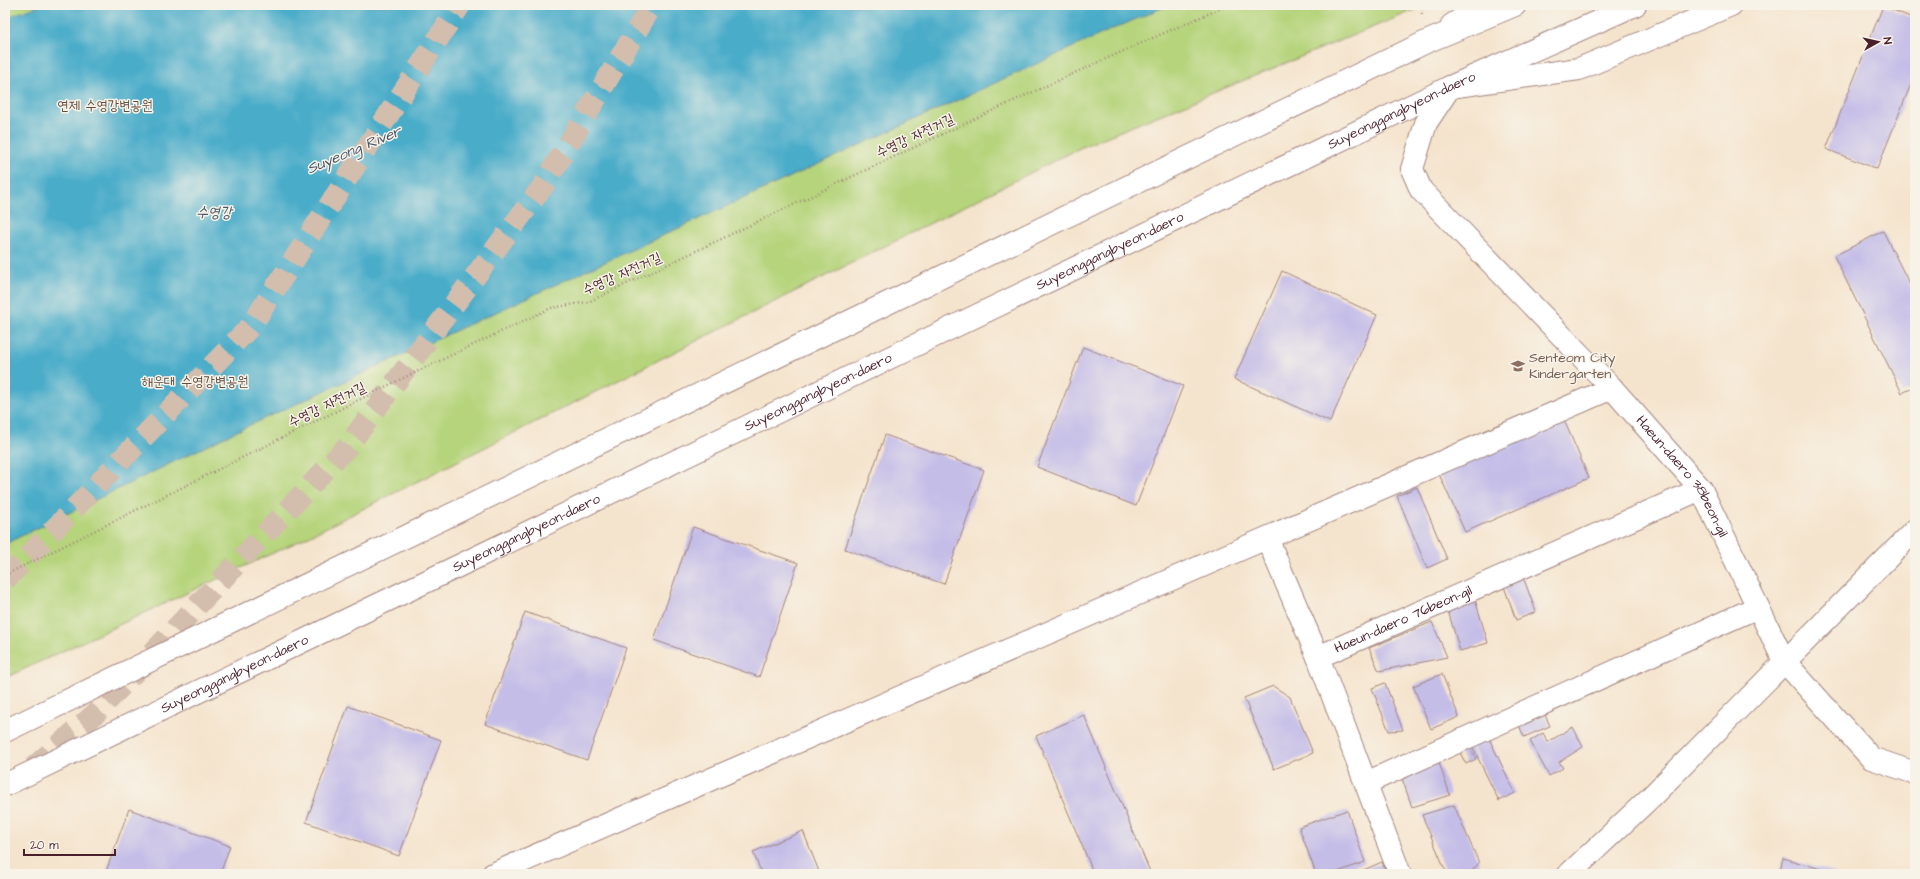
<svg xmlns="http://www.w3.org/2000/svg" width="1920" height="879" viewBox="0 0 1920 879" font-family="'Architects Daughter','Poor Story',sans-serif">
  <style>
    .green { fill: #b6d47b; stroke: #807a53 }
    .water { fill: #4aacc9; stroke: #4a667a }
    .building { fill: #c4bde8 }
    .lines { fill: none; stroke-linecap: round; stroke-linejoin: round }
    .trunk-tunnel { stroke: #d3bdad; stroke-width: 22; stroke-dasharray: 22 11; stroke-linecap: butt }
    .minor-casing { stroke: #a0827c; stroke-width: 24 }
    .secondary-casing { stroke: #a0827c; stroke-width: 24 }
    .path { stroke: #a0827c; stroke-width: 2.5; stroke-dasharray: 1 3; stroke-linecap: butt }
    .minor { stroke: #fff; stroke-width: 22 }
    .secondary { stroke: #fff; stroke-width: 22 }
    .labels { text-anchor: middle; dominant-baseline: central; stroke-width: 3; stroke-linejoin: round; paint-order: stroke }
    .park-label { font-size: 14px; fill: #654c3f; stroke: #f7f3e8 }
    .street-label { font-size: 14px; fill: #4a1f2b; stroke: #f7f3e8 }
    .education-label { font-size: 14px; fill: #785e54; stroke: #f7f3e8; text-anchor: start }
    .water-label { font-size: 15px; font-style: italic; fill: #4a576a; stroke: #f7f3e8 }
  </style>
  <rect width="100%" height="100%" fill="#f7f3e8"/>
  <filter id="ink" filterUnits="userSpaceOnUse"><feTurbulence type="fractalNoise" baseFrequency=".025" numOctaves="2"/><feDisplacementMap in="SourceGraphic" scale="8" xChannelSelector="R" yChannelSelector="G"/><feConvolveMatrix kernelMatrix="1 2 1 2 8 2 1 2 1" color-interpolation-filters="sRGB"/></filter>
  <filter id="wash" filterUnits="userSpaceOnUse"><feTurbulence type="fractalNoise" baseFrequency=".012" numOctaves="4" result="noise"/><feDisplacementMap in="SourceGraphic" scale="16" xChannelSelector="R" yChannelSelector="G"/><feGaussianBlur stdDeviation="0.9" result="paint"/><feColorMatrix in="noise" values="0 0 0 0 0 0 0 0 0 0 0 0 0 0 0 0 0 1.4 0 .05"/><feComposite in="paint" operator="in"/></filter>
  <g filter="url(#wash)">
    <rect width="100%" height="100%" fill="#f5e4cd"/>
    <path class="green" d="M5,5H1427L1084,146L301,540L5,678Z"/>
    <path class="water" d="M41,5H1169L1106,32L235,432L5,544V18Z"/>
    <g id="blocks">
      <path class="building" d="M1883,6L1915,19V74L1877,169L1826,149Z
        M1883,231L1915,295V387L1902,393L1834,256Z
        M1282,271L1377,315L1330,422L1234,379Z
        M1083,347L1183,386L1136,506L1037,467Z
        M1564,420L1589,478L1465,532L1439,474Z
        M885,435L984,470L944,584L845,549Z
        M1417,487L1447,559L1427,568L1397,496Z
        M693,527L798,563L759,677L654,640Z
        M1523,577L1536,612L1516,620L1503,584Z
        M1474,596L1488,643L1460,651L1446,604Z
        M525,612L626,648L587,760L485,724Z
        M1432,622L1447,657L1379,671L1369,648Z
        M1442,674L1459,717L1431,729L1413,686Z
        M1385,683L1403,730L1389,731L1372,688Z
        M1273,686L1290,697L1313,753L1274,769L1244,698Z
        M348,706L441,740L399,856L306,822Z
        M1084,715L1151,874H1094L1036,736Z
        M1545,715L1550,726L1524,737L1519,725Z
        M1573,727L1583,747L1559,762L1563,768L1549,776L1530,741L1543,733L1548,742Z
        M1488,736L1515,793L1499,801L1471,744Z
        M1467,742L1476,759L1466,764L1457,747Z
        M1437,757L1450,795L1412,807L1399,770Z
        M1454,805L1479,863L1469,874H1447L1422,815Z
        M129,809L230,846L220,874H105Z
        M1347,810L1365,862L1332,874H1316L1299,827Z
        M803,831L820,874H762L753,852Z
        M1783,858L1838,874H1779Z
        M1382,862L1387,874H1354Z"/>
    </g>
  </g>
  <g filter="url(#ink)">
    <use href="#blocks" fill-opacity="0" stroke="#a0827c" stroke-width="1"/>
    <g class="lines">
      <path class="trunk-tunnel" d="M5,580L250,327L460,5
        M33,768L95,714L347,447L543,186L652,5"/>
      <defs>
        <g id="minor">
          <path id="s1" d="M1731,5L1579,69L1450,87L1426,123L1412,169L1421,190L1612,388L1701,489L1784,661L1871,758L1915,773"/>
          <path d="M1452,25L1483,5"/>
          <path d="M1267,538L1318,657L1400,874"/>
          <path id="s2" d="M1318,657L1701,489"/>
          <path d="M1366,783L1758,607"/>
          <path d="M493,874L1612,388"/>
          <path d="M1569,874L1652,796L1915,530"/>
        </g>
        <g id="secondary">
          <path d="M5,731L1426,42L1515,5"/>
          <path id="s3" d="M5,785L1450,87L1635,5"/>
        </g>
      </defs>
      <use href="#minor" class="minor-casing"/>
      <use href="#secondary" class="secondary-casing"/>
      <path class="path" d="M1421,5L1422,14
        M5,575L397,381L551,308L588,302C801,202 1013,97 1229,5"/>
      <use href="#minor" class="minor"/>
      <use href="#secondary" class="secondary"/>
    </g>
  </g>
  <defs>
    <symbol id="school-bare" viewBox="-9 -9 18 18"><path d="M0-5L7-2L0 1L-7-2ZM-4 1L0 2.5L4 1V4Q0 6-4 4Z" fill="#8d6e63" stroke="#f7f3e8" stroke-width="2.5" paint-order="stroke"/></symbol>
  </defs>
  <g fill-rule="evenodd">
    <use href="#school-bare" x="1508" y="356" width="20" height="20"/>
  </g>
  <g class="labels">
    <g class="park-label">
      <text x="105" y="106">연제 수영강변공원</text>
      <text x="195" y="382">해운대 수영강변공원</text>
    </g>
    <g class="street-label">
      <text stroke="none"><textPath href="#s3" startOffset="1551">Suyeonggangbyeon-daero</textPath></text>
      <text transform="translate(915 136) rotate(-25)">수영강 자전거길</text>
      <text stroke="none"><textPath href="#s3" startOffset="1227">Suyeonggangbyeon-daero</textPath></text>
      <text transform="translate(622 274) rotate(-24)">수영강 자전거길</text>
      <text stroke="none"><textPath href="#s3" startOffset="903">Suyeonggangbyeon-daero</textPath></text>
      <text transform="translate(327 405) rotate(-26)">수영강 자전거길</text>
      <text stroke="none"><textPath href="#s1" startOffset="798">Haeun-daero 38beon-gil</textPath></text>
      <text stroke="none"><textPath href="#s3" startOffset="579">Suyeonggangbyeon-daero</textPath></text>
      <text stroke="none"><textPath href="#s2" startOffset="93">Haeun-daero 76beon-gil</textPath></text>
      <text stroke="none"><textPath href="#s3" startOffset="255">Suyeonggangbyeon-daero</textPath></text>
    </g>
    <g class="education-label">
      <text x="1529" y="358">Senteom City<tspan x="1529" dy="16">Kindergarten</tspan></text>
    </g>
    <g class="water-label">
      <text transform="translate(354 150) rotate(-23)">Suyeong River</text>
      <text x="214" y="212">수영강</text>
    </g>
  </g>
  <rect width="1920" height="879" fill="none" stroke="#f7f3e8" stroke-width="20"/>
  <g transform="translate(1878 42) rotate(82)" stroke="#f7f3e8" stroke-width="3" paint-order="stroke">
  <path d="M0-3L7 15L0 10L-7 15Z" fill="#4a1f2b"/>
  <text y="-6" font-size="11" font-weight="bold" text-anchor="middle" fill="#4a1f2b">N</text>
  </g>
  <path d="M24 849v6h91v-6" fill="none" stroke="#4a1f2b" stroke-width="2"/>
  <text x="30" y="849" font-size="12" fill="#4a1f2b" stroke="#f7f3e8" stroke-width="3" paint-order="stroke">20 m</text>
</svg>
